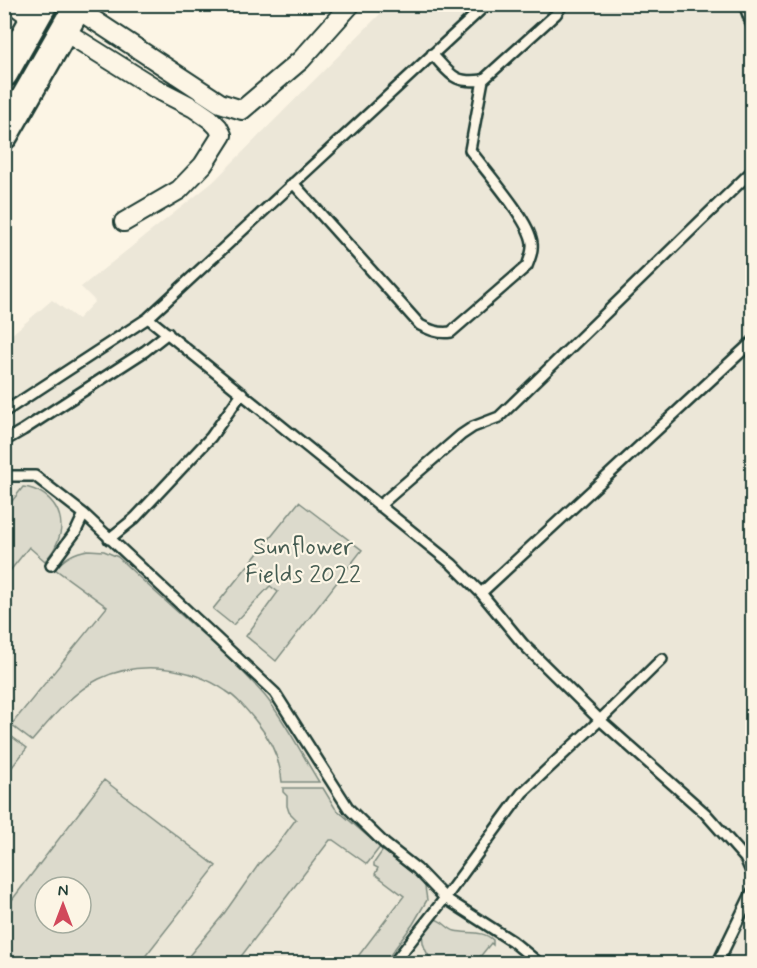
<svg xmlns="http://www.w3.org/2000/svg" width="757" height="968" viewBox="0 0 757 968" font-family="Mynerve,sans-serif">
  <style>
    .built { fill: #ece7d8; fill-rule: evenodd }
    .green { fill: #dcdacc; stroke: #7e8c80; stroke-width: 1.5; fill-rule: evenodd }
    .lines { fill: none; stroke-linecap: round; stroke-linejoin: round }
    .service-casing { stroke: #1f3d34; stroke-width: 14 }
    .minor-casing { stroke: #1f3d34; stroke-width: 22 }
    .primary-casing { stroke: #1f3d34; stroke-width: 32 }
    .service { stroke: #fcf5e5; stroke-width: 9 }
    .minor { stroke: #fcf5e5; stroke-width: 18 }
    .primary { stroke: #fcf5e5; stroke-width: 27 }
    .labels { text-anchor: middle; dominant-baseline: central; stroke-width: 4.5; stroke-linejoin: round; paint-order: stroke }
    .park-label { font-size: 24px; fill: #455c52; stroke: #fcf5e5 }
  </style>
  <rect width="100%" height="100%" fill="#fcf5e5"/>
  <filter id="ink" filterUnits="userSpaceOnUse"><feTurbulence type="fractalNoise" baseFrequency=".0167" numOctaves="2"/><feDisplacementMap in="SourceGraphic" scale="12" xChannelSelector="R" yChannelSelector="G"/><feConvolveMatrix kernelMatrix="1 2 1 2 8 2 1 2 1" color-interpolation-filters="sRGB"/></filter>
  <g filter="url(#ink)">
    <path class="built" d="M389,5H752V963H5L4,341L52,300L78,319L95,301L81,287L213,182ZM45,887H81V923H45Z"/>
    <path class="green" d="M23,487C52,490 70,518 56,545C54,551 49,556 45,561L29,547L5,577V510Z
      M299,502L362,550L276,661L246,636L278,592L270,586L233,625L213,609Z
      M88,550L104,551L118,557C166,605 221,645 265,696C286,722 301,753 319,782H282C280,759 269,737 255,720C246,709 237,698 226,691C190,666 138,660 99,679C71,693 52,718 32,741L11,725L107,607L55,569C64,558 74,552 88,550Z
      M4,731L27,748L5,776H4Z
      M104,780L216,866L140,963H16L5,955V909ZM45,887H81V923H45Z
      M283,788H323L335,808L380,847L367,864L333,840H330L236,963H183L223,915L259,864L277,845L296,819L289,812L287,806V796L283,792Z
      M383,850L421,880L425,887L427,900L413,924L385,962L353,963L404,896L375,874L378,868L374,866V863Z
      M434,919C443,920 447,929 455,931C468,934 483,930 493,940V945L491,943L475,963H435C428,957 419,942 424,931C426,927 431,923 434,919Z"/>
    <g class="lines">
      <defs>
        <path id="service" d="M744,4L752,26
          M432,54C451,74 453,84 483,80L556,14L563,4
          M293,183L420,325C430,330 439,334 451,332L527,266C530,258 533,251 532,243C530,221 485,170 470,150L483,80
          M148,318L452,564L481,593L523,644L600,720L705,813L745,858L752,874
          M4,412L148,318L487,4
          M4,441L23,430L145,351L168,333
          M4,476H35L84,514L275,693L349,809L385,844L417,869L445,898L393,964
          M379,506L461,435L473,427L499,417L752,171
          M109,539L135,518L211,437L242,393
          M51,565L76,531L84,514
          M481,593L752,342
          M540,964L512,941L445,898L522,793L600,720L662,659
          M717,964L752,892"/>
        <path id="minor" d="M13,4L35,20
          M77,9L220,103L242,110L301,60L351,4
          M64,31L155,88L194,108L210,119L218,127L222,135L203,165L179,190L124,222"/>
        <path id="primary" d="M4,73L43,4
          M4,135L79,4"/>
      </defs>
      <use href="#service" class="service-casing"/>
      <use href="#minor" class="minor-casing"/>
      <use href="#primary" class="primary-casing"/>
      <use href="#service" class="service"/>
      <use href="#minor" class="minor"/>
      <use href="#primary" class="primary"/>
    </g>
  </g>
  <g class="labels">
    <g class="park-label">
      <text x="303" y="547">Sunflower<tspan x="303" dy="28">Fields 2022</tspan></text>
    </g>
  </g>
  <rect width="757" height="968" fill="none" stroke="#fcf5e5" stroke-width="24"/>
  <rect x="12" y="12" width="733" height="944" fill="none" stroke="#1f3d34" stroke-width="2" filter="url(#ink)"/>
  <g transform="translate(63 905)"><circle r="28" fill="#fcf5e5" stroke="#a4ab9e" stroke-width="1.5"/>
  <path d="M0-4.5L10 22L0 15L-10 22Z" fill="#d1495b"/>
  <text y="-9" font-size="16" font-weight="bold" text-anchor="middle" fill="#1f3d34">N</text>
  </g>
</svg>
